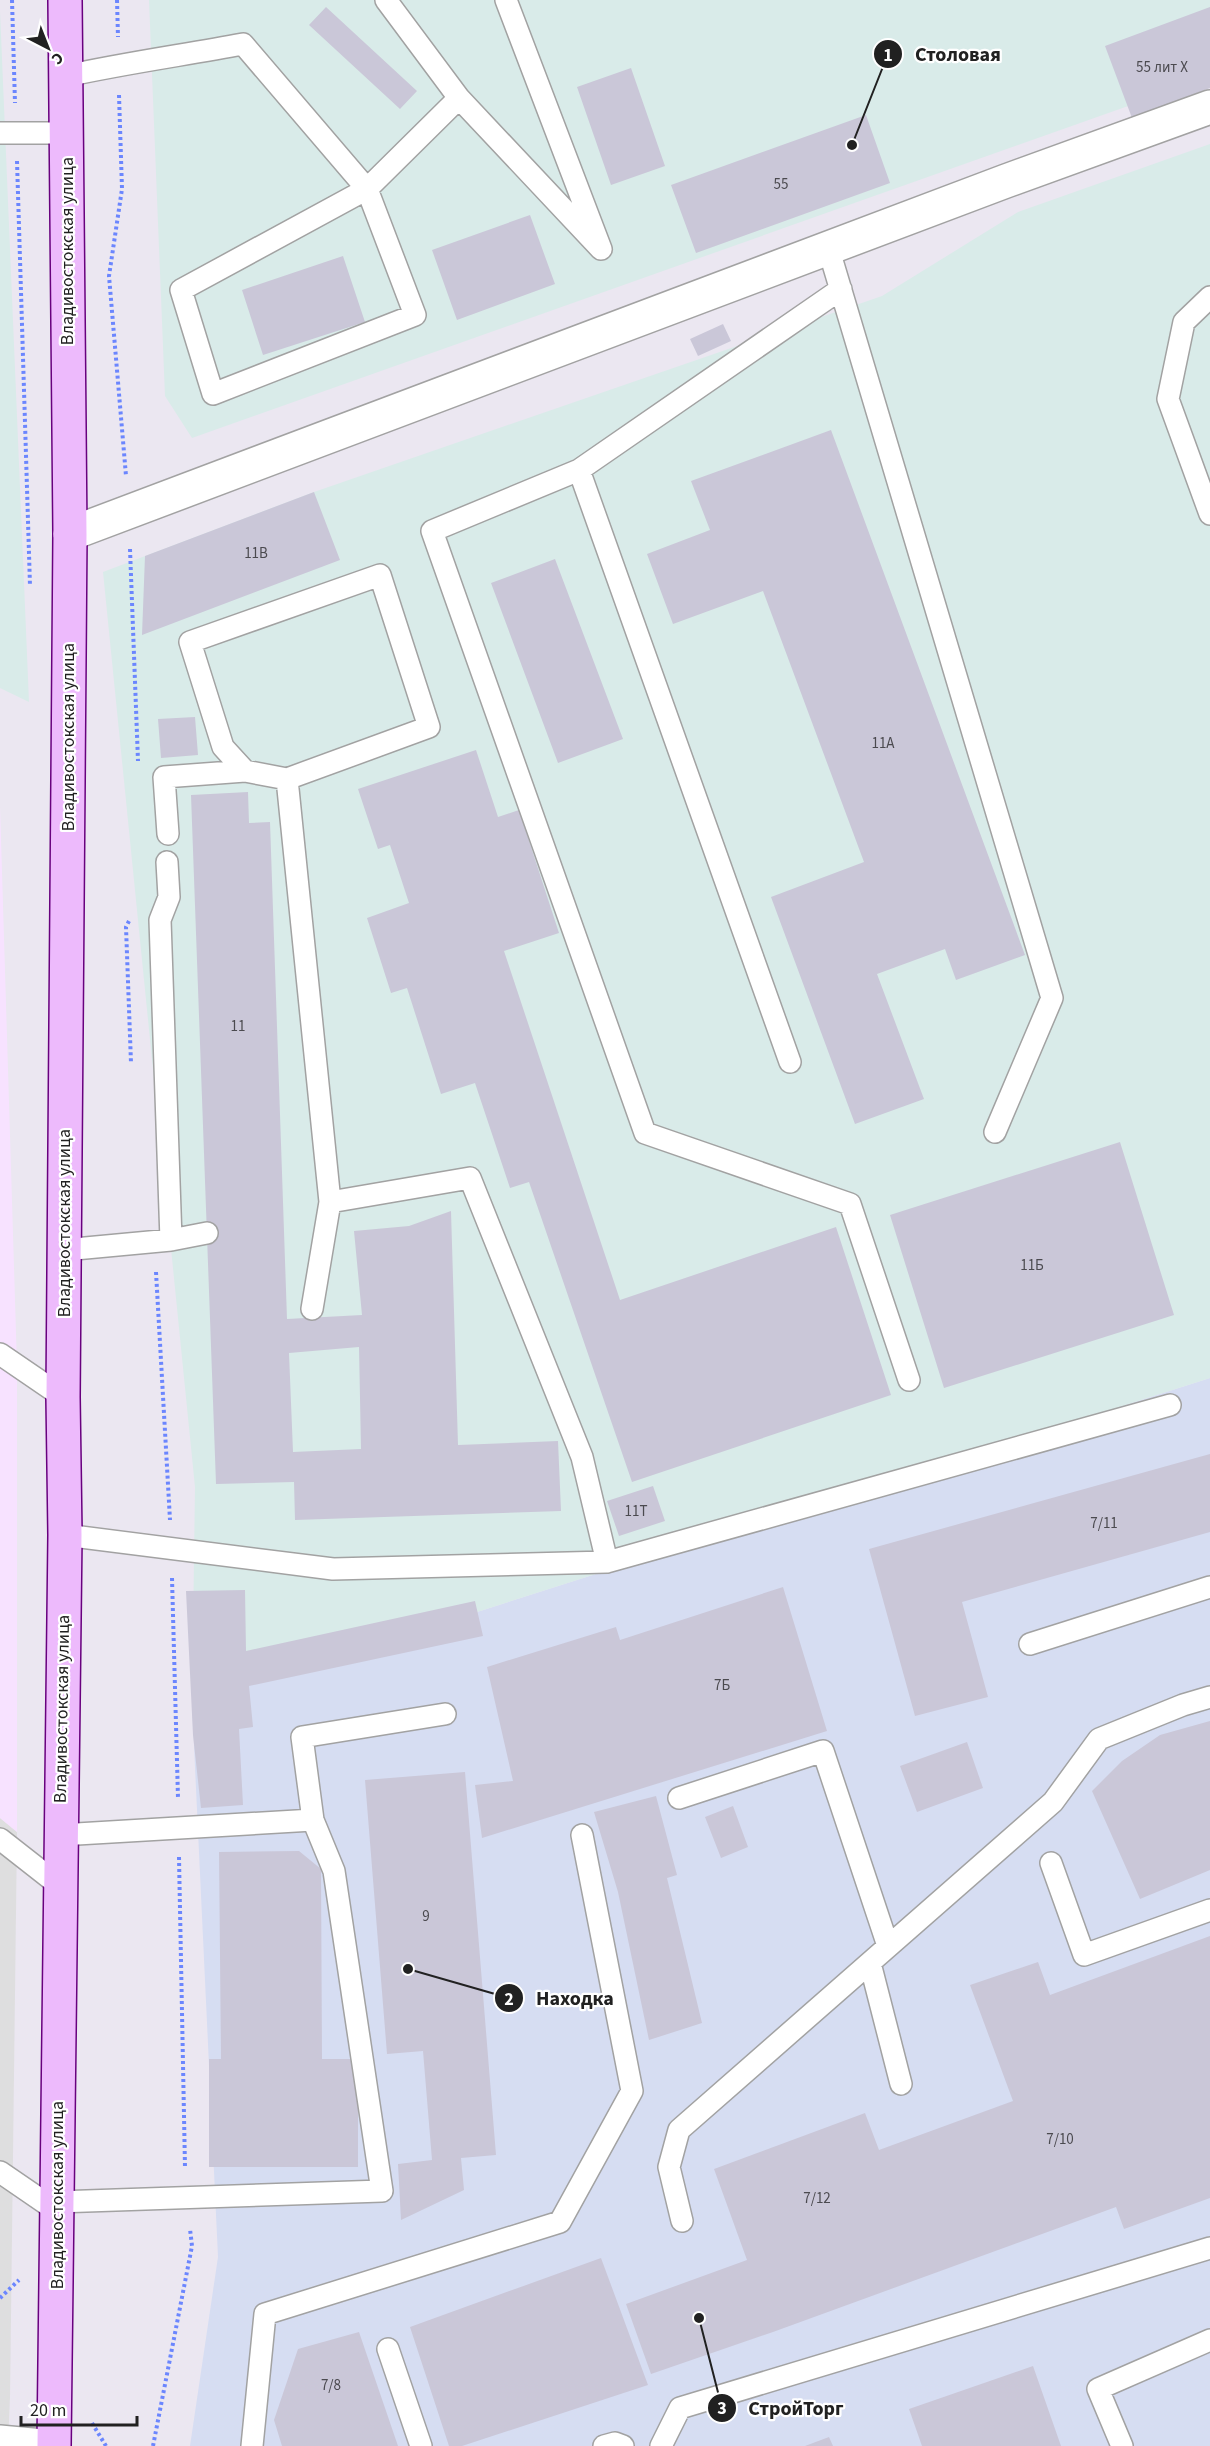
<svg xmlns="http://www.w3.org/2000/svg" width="1210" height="2446" viewBox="0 0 1210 2446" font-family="'Source Sans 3',sans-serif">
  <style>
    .residential { fill: #dededf }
    .commercial { fill: #d6ddf2 }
    .industrial { fill: #d9ebe9 }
    .education { fill: #f7e2ff }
    .building { fill: #cac7d8; fill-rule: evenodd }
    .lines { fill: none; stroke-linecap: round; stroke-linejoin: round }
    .lane-casing { stroke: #a2a2a2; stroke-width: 24 }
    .street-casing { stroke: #a2a2a2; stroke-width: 36 }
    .secondary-casing { stroke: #68017e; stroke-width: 36 }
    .path { stroke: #6b86fe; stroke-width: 4; stroke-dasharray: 3 3; stroke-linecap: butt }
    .lane { stroke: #fff; stroke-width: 21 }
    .street { stroke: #fff; stroke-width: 33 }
    .secondary { stroke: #edbafc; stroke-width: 33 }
    .labels { text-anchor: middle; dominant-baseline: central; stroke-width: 4.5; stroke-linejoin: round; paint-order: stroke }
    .number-label { font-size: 15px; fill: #4b4a4f }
    .street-label { font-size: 18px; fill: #212121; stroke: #fff }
    .leader { fill: none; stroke: #212121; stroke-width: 2 }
    .callout-dot { fill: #212121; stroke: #fff; stroke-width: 2 }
    .mark-label { font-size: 18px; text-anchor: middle; font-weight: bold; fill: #fff }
    .callout-label { font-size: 20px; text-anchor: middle; font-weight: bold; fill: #212121; stroke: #fff; stroke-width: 4.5; stroke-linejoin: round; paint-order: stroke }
  </style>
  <rect width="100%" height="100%" fill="#ebe7f1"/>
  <path class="residential" d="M0,1818L17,1832L10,2397L8,2444L0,2446Z"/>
  <path class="commercial" d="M1210,1378V2446H190L218,2257L192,1703Z"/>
  <path class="industrial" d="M149,0H1210V77L192,438L165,396Z
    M0,11L29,702L0,688Z
    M1210,144V1378L192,1703L195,1487L103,572L314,492L882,296L1018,212Z"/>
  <path class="education" d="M0,806L17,1366V1832L0,1818Z"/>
  <path class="building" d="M326,7L417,91L400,109L309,25Z
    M1210,7V88L1132,118L1105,46Z
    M631,68L665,166L611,185L577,87Z
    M866,115L890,183L696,253L671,185Z
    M530,215L555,284L457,320L432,250Z
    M343,256L365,322L263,355L242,290Z
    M723,324L731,341L698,356L690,339Z
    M831,430L1025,955L956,980L945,949L877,974L924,1099L855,1124L771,897L864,862L763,591L673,624L647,554L710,530L691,481Z
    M314,492L340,560L142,635L145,556Z
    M555,559L623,739L558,763L491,583Z
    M195,717L198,755L161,758L158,719Z
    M476,750L498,817L519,810L559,933L504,951L620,1300L836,1227L891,1395L632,1482L529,1182L510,1188L475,1083L441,1094L407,988L391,993L367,918L409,903L390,845L378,849L358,789Z
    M248,792L249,823L270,822L287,1319L362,1315L354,1231L409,1226L451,1211L458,1445L558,1441L561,1511L295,1520L294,1482L216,1484L191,795ZM359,1347L361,1449L293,1452L289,1353Z
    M1120,1142L1174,1315L944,1388L890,1215Z
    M1210,1454V1532L962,1602L988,1697L915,1716L869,1549Z
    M653,1486L665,1521L619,1536L607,1501Z
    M783,1587L827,1731L482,1838L475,1785L513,1781L487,1667L616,1627L620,1640Z
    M245,1590L246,1651L475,1601L483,1636L249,1686L253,1727L239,1729L243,1805L201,1808L193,1735L186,1591Z
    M1210,1721V1870L1140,1899L1092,1791L1122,1761L1160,1735Z
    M967,1742L983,1788L917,1812L900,1766Z
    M465,1772L496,2155L461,2158L464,2190L401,2220L398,2164L432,2160L423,2051L387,2054L365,1780Z
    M656,1796L677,1875L667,1878L702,2023L649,2040L618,1892L594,1812Z
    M733,1806L748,1847L721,1858L705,1817Z
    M299,1851L321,1869L322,2059H358V2167H209V2059H221L219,1852Z
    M1210,1936V2198L1124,2229L1116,2207L773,2332L651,2374L626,2304L747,2260L714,2169L865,2113L879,2150L1013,2101L970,1985L1038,1962L1050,1995Z
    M601,2258L648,2385L462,2446H449L410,2327Z
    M359,2332L398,2446H282L274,2420L298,2349Z
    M1033,2366L1061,2446H922L909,2409Z
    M829,2437L833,2446H805Z"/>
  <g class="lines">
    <defs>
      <path id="lane" d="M386,0L459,98L601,249L506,0
        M66,76C125,63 184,55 243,44L367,189L415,315L213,394L181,290L367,189L459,98
        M0,133H66
        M828,247L1052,998L995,1132
        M841,289L579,470L432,531L645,1133L850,1204L909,1380
        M1210,297L1184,322L1168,399L1210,514
        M579,470L790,1062
        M287,779L245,771L223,747L190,642L380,575L429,727L287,779L330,1202L470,1178L582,1457L607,1562
        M168,834L164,777L245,771
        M167,862L169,897L160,920L171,1240
        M64,1250L171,1240L207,1233
        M312,1309L330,1202
        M0,1354L63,1397
        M65,1535L333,1569L607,1562L1170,1405
        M1030,1644L1210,1587
        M679,1798L823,1751L888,1946
        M60,1835L313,1820L302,1737L445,1714
        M0,1839L60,1886
        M1051,1863L1084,1955L1210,1910
        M870,1963L901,2084
        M0,2172L57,2211
        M57,2202L382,2191L334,1871L313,1820
        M682,2221L669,2167L679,2130L1053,1802L1099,1739L1183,1705L1210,1697
        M388,2349L421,2446
        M0,2436L54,2441
        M252,2446L265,2314L560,2222L632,2091L582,1835
        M604,2446L615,2443L623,2446
        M661,2446L680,2408L1210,2248
        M1122,2446L1098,2389L1210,2340"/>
      <path id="street" d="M70,534L1006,181L1210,107"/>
      <path id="secondary" d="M54,2446L65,1535L63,1397L70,534L65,0"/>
    </defs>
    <use href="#lane" class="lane-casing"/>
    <use href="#street" class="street-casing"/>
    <use href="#secondary" class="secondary-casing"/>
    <path class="path" d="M12,0L15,103
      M117,0L118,37
      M119,95L122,189L109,276L126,476
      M17,161L30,586
      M130,549L138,761
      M129,921L126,927L131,1063
      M156,1272L170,1520
      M172,1578L178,1798
      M179,1857L185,2167
      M0,2298L19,2280
      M92,2423L106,2446
      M153,2446L192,2246L190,2229"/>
    <use href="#lane" class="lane"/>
    <use href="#street" class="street"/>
    <use href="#secondary" class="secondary"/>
  </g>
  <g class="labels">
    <g class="number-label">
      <text x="1162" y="67">55 лит Х</text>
      <text x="781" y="184">55</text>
      <text x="256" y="553">11В</text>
      <text x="883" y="743">11А</text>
      <text x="238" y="1026">11</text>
      <text x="1032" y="1265">11Б</text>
      <text x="636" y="1511">11Т</text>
      <text x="1104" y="1523">7/11</text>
      <text x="722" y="1685">7Б</text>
      <text x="426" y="1916">9</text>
      <text x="1060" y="2139">7/10</text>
      <text x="817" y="2198">7/12</text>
      <text x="331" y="2385">7/8</text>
    </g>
    <g class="street-label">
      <text transform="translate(67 251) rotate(-90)">Владивостокская улица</text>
      <text transform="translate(68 737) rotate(-90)">Владивостокская улица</text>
      <text transform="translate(64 1223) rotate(-90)">Владивостокская улица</text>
      <text transform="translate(62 1709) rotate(-89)">Владивостокская улица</text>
      <text transform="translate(57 2195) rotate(-90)">Владивостокская улица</text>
    </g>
  </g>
  <path class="leader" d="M852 145L888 54M408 1969L509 1998M699 2318L722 2408"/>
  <g class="callout-dot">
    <circle cx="852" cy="145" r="6"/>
    <circle cx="408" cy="1969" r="6"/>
    <circle cx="699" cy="2318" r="6"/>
    <circle cx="888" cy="54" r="15"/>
    <circle cx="509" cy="1998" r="15"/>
    <circle cx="722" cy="2408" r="15"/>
  </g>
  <g class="mark-label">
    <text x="888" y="61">1</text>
    <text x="509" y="2005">2</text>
    <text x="722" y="2414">3</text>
  </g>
  <g class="callout-label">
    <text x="958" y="61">Столовая</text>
    <text x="575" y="2005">Находка</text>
    <text x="796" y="2415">СтройТорг</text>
  </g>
  <g transform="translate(48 48) rotate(138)" stroke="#ffffff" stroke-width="4.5" paint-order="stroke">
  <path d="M0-4.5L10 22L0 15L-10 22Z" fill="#212121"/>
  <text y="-9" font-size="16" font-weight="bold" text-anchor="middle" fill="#212121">С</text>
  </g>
  <path d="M21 2416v9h116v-9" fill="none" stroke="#212121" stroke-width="3"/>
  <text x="30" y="2416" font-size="18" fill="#212121" stroke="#ffffff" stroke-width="4.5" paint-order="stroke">20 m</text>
</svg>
